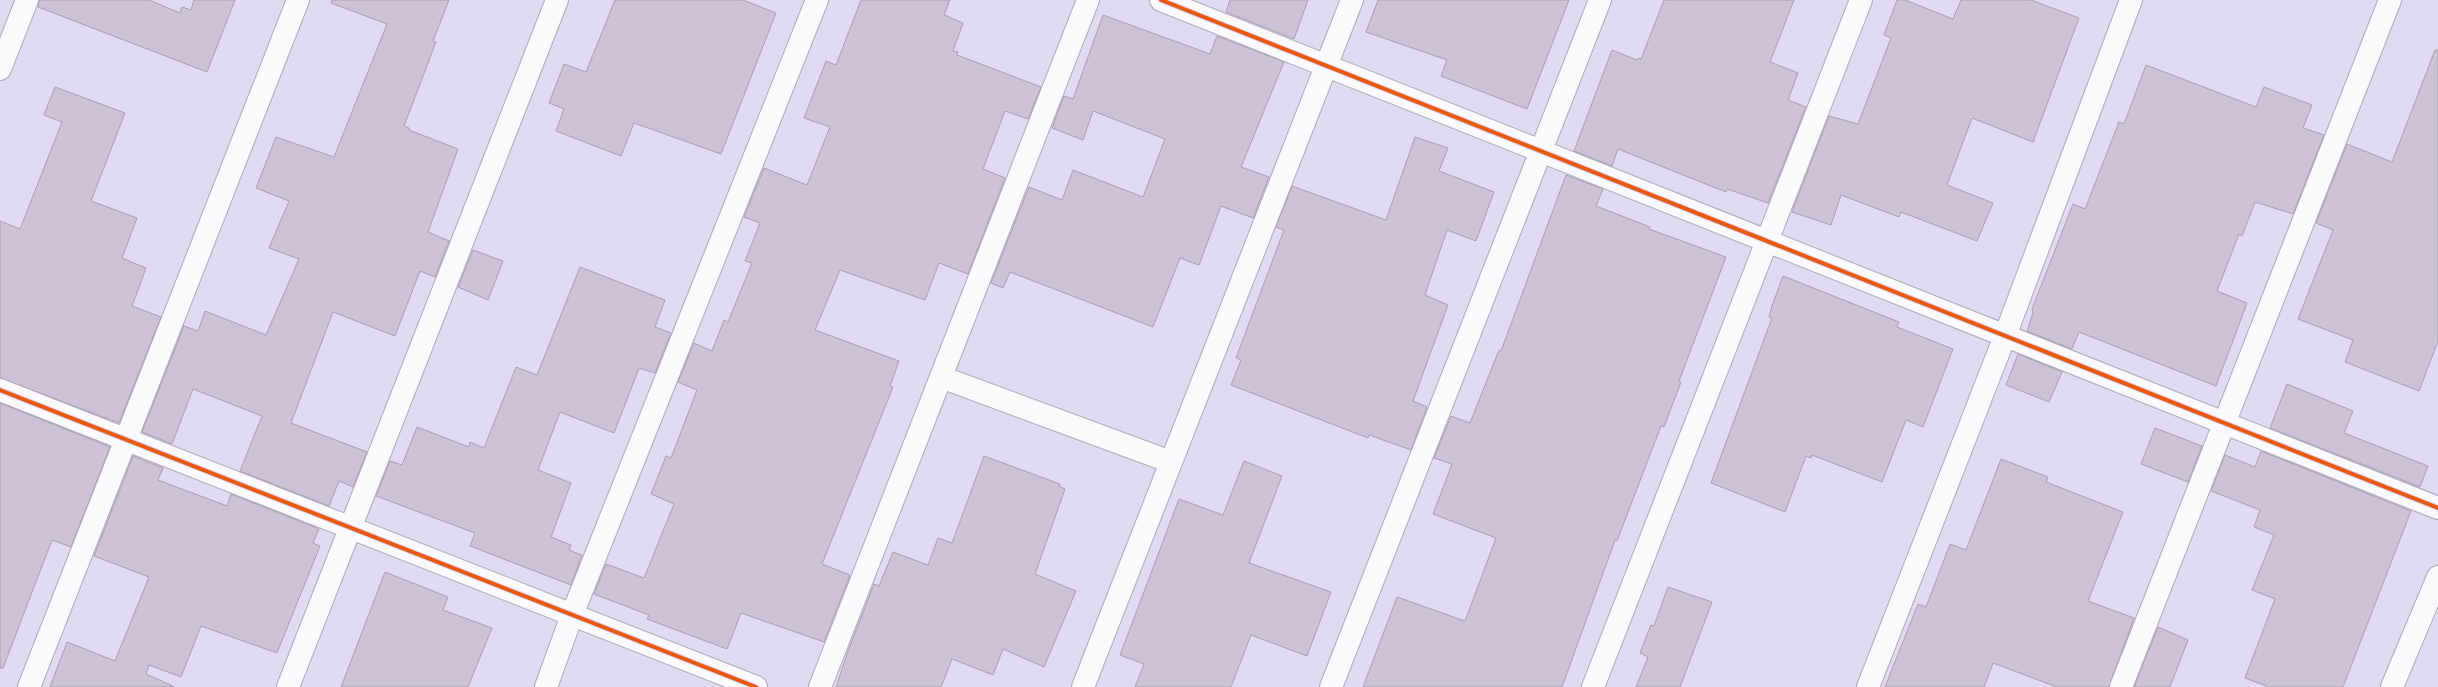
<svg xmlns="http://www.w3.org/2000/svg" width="2438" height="687" viewBox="0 0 2438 687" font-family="'Fira Sans Condensed',sans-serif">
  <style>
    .building { fill: #ccc1d6; stroke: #a89eb2 }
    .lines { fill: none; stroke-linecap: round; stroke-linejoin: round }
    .minor-casing { stroke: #ada6bc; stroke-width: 24 }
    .minor { stroke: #fafafd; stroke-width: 22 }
    .cycleway-casing { stroke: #ddd2fa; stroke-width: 6 }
    .cycleway { stroke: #e8590c; stroke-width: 4 }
  </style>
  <rect width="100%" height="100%" fill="#e1dbf1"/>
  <path class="building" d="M39,0H149L180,13L182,7L191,10L194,0H235L207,72L38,7Z
    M332,0H449L433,41L436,42L404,126L409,128V130L458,149L428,232L449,241L435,277L420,271L395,336L333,312L291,423L367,452L353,487L339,481L329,506L240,471L262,416L193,389L172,444L142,432L184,326L198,331L205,311L266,335L299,259L269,248L289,201L256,188L276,137L334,157L387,24L331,3Z
    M615,0H743L776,13L721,154L634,123L621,156L556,131L564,109L549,103L564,64L586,72Z
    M861,0H950L944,15L963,23L953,51L958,52L957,55L1041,87L1028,119L1005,111L983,169L1005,178L968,274L939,263L925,300L840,270L815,330L899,361L890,386L893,387L822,564L850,575L824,642L741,613L727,649L647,619L649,615L594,594L606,564L644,578L674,504L651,494L666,456L671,458L697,390L678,382L694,343L712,351L724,320L728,322L752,263L745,261L760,223L744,217L764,168L807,185L830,127L804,118L826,61L836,65Z
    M1230,0H1308L1294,39L1226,12Z
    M1378,0H1569L1527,109L1441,76L1447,60L1366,32Z
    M1664,0H1794L1770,62L1798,73L1788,100L1806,107L1768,203L1727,189L1726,192L1618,149L1612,166L1574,151L1612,50L1637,60L1638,58L1641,59Z
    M1897,0H1905L1953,19L1961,0H2031L2079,18L2033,142L1972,118L1947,185L1993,203L1977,241L1901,212L1899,217L1841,195L1831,225L1792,212L1829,116L1858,124L1891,38L1884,35Z
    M1103,15L1210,54L1217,36L1284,62L1241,167L1269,177L1253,218L1221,206L1199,265L1180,258L1153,327L1010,272L1003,288L991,283L1029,187L1062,200L1073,170L1143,197L1165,139L1093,111L1083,140L1052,128L1064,96L1073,99Z
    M2435,50H2438V341L2419,391L2345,362L2353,340L2298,319L2333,230L2316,223L2347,144L2392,162Z
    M2146,65L2256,107L2264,87L2312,105L2303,128L2324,135L2293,214L2255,202L2242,236L2239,234L2217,291L2247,303L2216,386L2079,332L2072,349L2027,331L2033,313L2032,309L2073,204L2085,209L2119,122L2124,124Z
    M55,87L125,113L91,201L137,218L122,258L146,268L132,306L161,317L119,423L0,378V221L20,229L62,122L44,115Z
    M1415,137L1448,148L1439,171L1494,192L1476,241L1447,230L1425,295L1448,305L1413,401L1427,407L1411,450L1369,435L1368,438L1231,385L1241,360L1236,358L1284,230L1276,227L1292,186L1386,220Z
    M1566,175L1603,189L1596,206L1650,227L1649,229L1726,257L1679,381L1681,382L1664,427L1661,426L1617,541L1615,540L1562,687H1363L1397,597L1465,621L1496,538L1433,514L1452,464L1434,458L1451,416L1470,423L1499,350L1501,351Z
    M473,250L503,261L488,300L458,287Z
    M580,267L665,300L655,327L671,333L655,373L639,368L614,433L560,412L538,470L571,483L551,537L571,545L569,550L582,555L571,585L470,546L475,533L376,496L390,461L402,465L417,427L469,447L470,442L484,448L516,367L537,375Z
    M1783,276L1899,322L1897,327L1953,349L1923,427L1906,420L1882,482L1812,455L1811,458L1806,456L1785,512L1711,483L1772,318L1769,317L1772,306Z
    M2018,354L2062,372L2049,402L2006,385Z
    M2287,384L2353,411L2344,433L2428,466L2420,487L2270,428Z
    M0,403L110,447L71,547L52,540L3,668H0Z
    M2155,428L2202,446L2188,482L2141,464Z
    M2261,451L2411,511L2343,687H2269L2245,678L2275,599L2252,590L2274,535L2254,527L2260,510L2211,491L2225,455L2255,467Z
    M133,456L163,468L158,480L227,506L231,494L319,529L313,543L320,546L277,653L201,626L181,677L149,665L146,674L175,687H50L67,642L115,661L149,577L94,556Z
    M984,456L1060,484L1059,486L1065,489L1035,574L1076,591L1044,667L1003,649L993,675L952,659L941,687H836L848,651L874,584L879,586L893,552L928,565L938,538L952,543Z
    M2001,459L2048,477L2046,482L2123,512L2088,601L2134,618L2109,687H2057L1993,663L1984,687H1885L1918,604L1926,607L1950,544L1966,550Z
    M1244,461L1282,476L1249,563L1331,592L1307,656L1251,635L1231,687H1135L1144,664L1120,655L1179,499L1223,515Z
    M385,572L448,597L443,610L492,628L468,687H341Z
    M1668,587L1712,602L1680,687H1636L1648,657L1640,653L1651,625L1654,626Z
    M2158,627L2188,640L2170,687H2134Z"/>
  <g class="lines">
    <defs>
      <path id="minor" d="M1161,0L2438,508
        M0,69L27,0
        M941,377L1171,462
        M0,390L756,687
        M29,687L298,0
        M288,687L557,0
        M546,687L572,615L817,0
        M820,687L1088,0
        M1083,687L1352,0
        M1331,687L1600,0
        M1593,687L1861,0
        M1868,687L2005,336L2131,0
        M2121,687L2390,0
        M2392,687L2438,577"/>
    </defs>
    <use href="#minor" class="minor-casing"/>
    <use href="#minor" class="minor"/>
    <defs>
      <path id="cycleway" d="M1161,0L2438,508
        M0,390L756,687"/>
    </defs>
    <use href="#cycleway" class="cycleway-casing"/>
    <use href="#cycleway" class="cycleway"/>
  </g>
</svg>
